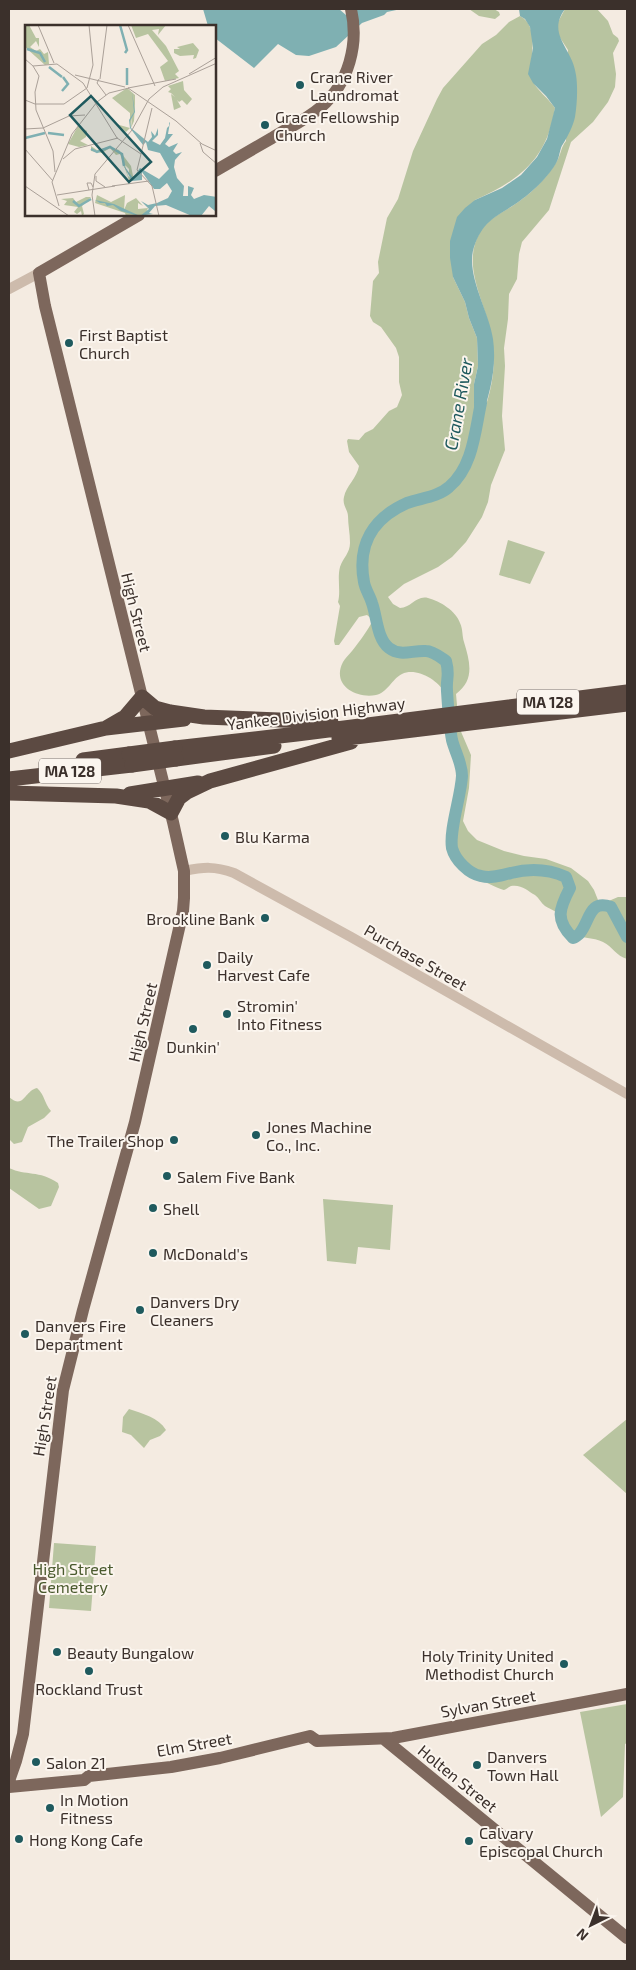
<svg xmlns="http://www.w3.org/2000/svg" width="636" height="1970" viewBox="0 0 636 1970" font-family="'Exo 2',sans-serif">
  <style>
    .green { fill: #b8c4a0 }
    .water { fill: #7fb0b2 }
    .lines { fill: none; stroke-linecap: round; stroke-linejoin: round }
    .river { stroke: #7fb0b2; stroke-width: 12 }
    .minor { stroke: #cdbbac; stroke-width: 10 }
    .major { stroke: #7d675c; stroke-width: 12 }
    .highway { stroke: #5c4a42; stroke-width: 15 }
    .highway-bridge { stroke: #5c4a42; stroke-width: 15 }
    .poi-dot { fill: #1f5a5e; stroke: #fbf5ee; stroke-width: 2 }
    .labels { text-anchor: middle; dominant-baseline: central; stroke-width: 4; stroke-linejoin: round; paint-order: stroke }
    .shield { fill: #fbf5ee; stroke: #756b66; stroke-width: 1 }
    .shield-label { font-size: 15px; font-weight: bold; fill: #3b302b }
    .poi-label { font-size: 16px; fill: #3b302b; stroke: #fbf5ee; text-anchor: start }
    .street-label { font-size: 16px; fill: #3b302b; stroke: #fbf5ee }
    .park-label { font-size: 16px; fill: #4a5a2e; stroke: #fbf5ee }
    .water-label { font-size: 18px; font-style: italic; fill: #1f5a5e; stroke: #fbf5ee }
    .inset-river { fill: none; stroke: #7fb0b2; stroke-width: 2.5 }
    .inset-road { fill: none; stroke: #aaa098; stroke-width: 1 }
    .view { fill: #1f5a5e; fill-opacity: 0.15; stroke: #1f5a5e; stroke-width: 2.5 }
    .inset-edge { fill: none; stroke: #3b302b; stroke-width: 2.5 }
  </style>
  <rect width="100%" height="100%" fill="#f4ebe1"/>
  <path class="green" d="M469,9H494L499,12L500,15L495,19L479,16Z
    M565,9H597L608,21L613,34L618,38L619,41L613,53L616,74L615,87L608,102L593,122L571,142L549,210L522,242L519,254L517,279L509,294L508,319L504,348L505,366L502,416L505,450L491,485L488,502L482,517L466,542L452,557L438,567L404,584L388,597L393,604L400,608C411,608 416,595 428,598C440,601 456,611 460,623C463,629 462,636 464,642C470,662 475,680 456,694L459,727L471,755L469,788L463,821L468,831L477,840L504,851L524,856L546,859L571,868L588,881L594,890L598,900L604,903L618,897H627V959C616,956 613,947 603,942C594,937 578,939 571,931C568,928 567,922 564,918C558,912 552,910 545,906C541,903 539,898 535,895C528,891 521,884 511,886C509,887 507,889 504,890C501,890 468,874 464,871C432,846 457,815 458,783C458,774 459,762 455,753C454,750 451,748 450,744C449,738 450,731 449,725C449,721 447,718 447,714C446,706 448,699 444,692C438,680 416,667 402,674C392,679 387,693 376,695C356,699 331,685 343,662C345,658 349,655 352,651C360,641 368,630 373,620L367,615L359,617L339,645H335L334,641L340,606L338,602C341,591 337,579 340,567C343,558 350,553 350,543C350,533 348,525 348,516C348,510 342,505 344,497C346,486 357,478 359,466L349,452L347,441L348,439L359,440L365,433L373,429L389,411L397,407L402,395L399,382V357L396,348L381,327L373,322L370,316L373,281L379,273L378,262L387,218L398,199L413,151L437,99L443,88L482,44L496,35L509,22L520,16C542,28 527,60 533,81C535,88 550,100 555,108C547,159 520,180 475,200L453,277L465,302L469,318L477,338L478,366L474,384L475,402L474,411L480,421C491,395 497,367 492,339C487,304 460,267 480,232C490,216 507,211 521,200C535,190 549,175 557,161C561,154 561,147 566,141L568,50L557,33L558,22Z
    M508,540L545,552L530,584L499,575Z
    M37,1088C45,1095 44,1103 51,1111L44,1118L28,1127L22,1142L14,1144L9,1139V1097C24,1110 24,1091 37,1088Z
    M9,1168C26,1176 39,1170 58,1183L59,1187L51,1206L39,1209L9,1188Z
    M323,1199L393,1205L390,1250L358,1247L356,1264L327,1261Z
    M129,1409C143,1414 158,1417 166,1430L160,1436L150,1440L144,1448L131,1435L122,1432L123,1417Z
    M627,1419V1494L583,1455Z
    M54,1543L96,1546L91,1611L49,1608Z
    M627,1704V1743L625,1744L623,1797L601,1817L580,1712Z"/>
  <path class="water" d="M203,9H339L346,15L356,9H401L387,12L384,15L362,23L336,47L309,56L296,55L278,44L254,68L215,38V26H208Z
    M519,9H565C546,35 573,48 576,75C578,87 577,105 575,117C573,126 568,136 563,144C560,148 560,154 558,159C553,172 533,192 521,200C498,217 484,218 474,247C465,274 489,311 493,339C497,367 490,395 480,421L474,415V384L478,366L477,338L469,318L465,302L453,277L450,258V241L457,217L465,208L475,200L502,188L521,175L537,157L547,139L555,108L546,96L533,83L528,74L533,48L530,27L525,19L520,16Z"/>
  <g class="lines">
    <path class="river" d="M481,403C475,431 473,467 449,487C438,497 421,498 407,503C373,518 357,545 364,582C365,589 370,596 372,603C377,617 377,639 389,648C401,657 412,650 426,651C433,651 440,657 446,661C450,676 446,677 447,691C448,707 449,724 452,740C455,752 462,763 462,776C461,796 449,830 452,848C455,860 469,874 481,876C492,879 501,875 511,873C531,868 548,869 566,877L570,888C559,909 555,920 573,938C574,938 580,934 580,933C590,921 589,899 611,907L627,937"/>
    <path class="minor" d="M9,289L39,273
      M184,871C204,867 214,866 234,873L351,937L627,1094"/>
    <path class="major" d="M215,171C234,160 253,149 272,138C288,128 306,120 321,107C349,83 359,44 351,9
      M384,1739L627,1938
      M9,1781L16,1761L23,1734L63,1390L83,1310L135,1122L183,911L184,898V871L173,822L45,306L39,273L139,215
      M9,1787L84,1780L89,1776L171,1767L220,1758L310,1736L317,1741L393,1738L627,1694"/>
    <path class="highway" d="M106,728L125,717L142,697L155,708L170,712L204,717L331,722
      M339,739L627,704
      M175,748L297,734L627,692
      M9,751L106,728L184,719
      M176,759L274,746
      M83,760L129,754
      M9,779L132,765
      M9,793L116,796L149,801L171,813L179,798L187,792L210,781L351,742
      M130,794L198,783"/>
    <path class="highway-bridge" d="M129,754L175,748
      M132,765L176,759"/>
  </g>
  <g class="poi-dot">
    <circle cx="300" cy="85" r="5"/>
    <circle cx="265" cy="125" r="5"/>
    <circle cx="69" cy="343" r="5"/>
    <circle cx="225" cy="836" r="5"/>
    <circle cx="265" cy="918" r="5"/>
    <circle cx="207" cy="965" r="5"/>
    <circle cx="227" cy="1014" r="5"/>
    <circle cx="193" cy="1029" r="5"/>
    <circle cx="256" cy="1135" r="5"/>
    <circle cx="174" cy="1140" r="5"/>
    <circle cx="167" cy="1176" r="5"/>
    <circle cx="153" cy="1208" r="5"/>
    <circle cx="153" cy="1253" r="5"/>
    <circle cx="140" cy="1310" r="5"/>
    <circle cx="25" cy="1334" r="5"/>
    <circle cx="57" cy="1652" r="5"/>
    <circle cx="564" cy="1664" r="5"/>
    <circle cx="89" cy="1671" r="5"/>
    <circle cx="36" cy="1762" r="5"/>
    <circle cx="477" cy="1765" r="5"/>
    <circle cx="50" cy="1808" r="5"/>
    <circle cx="19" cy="1839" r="5"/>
    <circle cx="469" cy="1841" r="5"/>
  </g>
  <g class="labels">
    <g class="shield">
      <rect x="517" y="689.5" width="62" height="25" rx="4"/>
      <rect x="39" y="758.5" width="62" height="25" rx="4"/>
    </g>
    <g class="shield-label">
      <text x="548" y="702">MA 128</text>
      <text x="70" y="771">MA 128</text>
    </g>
    <g class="poi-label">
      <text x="310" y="76">Crane River<tspan x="310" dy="18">Laundromat</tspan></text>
      <text x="275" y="116">Grace Fellowship<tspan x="275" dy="18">Church</tspan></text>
      <text x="79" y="334">First Baptist<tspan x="79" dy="18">Church</tspan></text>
      <text x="235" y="836">Blu Karma</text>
      <text x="255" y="918" text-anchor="end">Brookline Bank</text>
      <text x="217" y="956">Daily<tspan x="217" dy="18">Harvest Cafe</tspan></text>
      <text x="237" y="1005">Stromin'<tspan x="237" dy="18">Into Fitness</tspan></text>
      <text x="193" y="1046" text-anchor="middle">Dunkin'</text>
      <text x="266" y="1126">Jones Machine<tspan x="266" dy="18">Co., Inc.</tspan></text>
      <text x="164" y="1140" text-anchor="end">The Trailer Shop</text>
      <text x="177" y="1176">Salem Five Bank</text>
      <text x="163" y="1208">Shell</text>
      <text x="163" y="1253">McDonald's</text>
      <text x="150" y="1301">Danvers Dry<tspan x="150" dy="18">Cleaners</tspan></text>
      <text x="35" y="1325">Danvers Fire<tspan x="35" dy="18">Department</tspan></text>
      <text x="67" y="1652">Beauty Bungalow</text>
      <text x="554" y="1655" text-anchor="end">Holy Trinity United<tspan x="554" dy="18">Methodist Church</tspan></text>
      <text x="89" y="1688" text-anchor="middle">Rockland Trust</text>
      <text x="487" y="1756">Danvers<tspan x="487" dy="18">Town Hall</tspan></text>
      <text x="46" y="1762">Salon 21</text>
      <text x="60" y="1799">In Motion<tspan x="60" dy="18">Fitness</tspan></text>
      <text x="479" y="1832">Calvary<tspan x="479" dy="18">Episcopal Church</tspan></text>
      <text x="29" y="1839">Hong Kong Cafe</text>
    </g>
    <g class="street-label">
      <text transform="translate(137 612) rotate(76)">High Street</text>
      <text transform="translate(316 713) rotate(-7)">Yankee Division Highway</text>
      <text transform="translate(416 957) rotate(30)">Purchase Street</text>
      <text transform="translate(142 1022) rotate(-77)">High Street</text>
      <text transform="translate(44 1416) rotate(-81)">High Street</text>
      <text transform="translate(488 1703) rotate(-10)">Sylvan Street</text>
      <text transform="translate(194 1744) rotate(-10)">Elm Street</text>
      <text transform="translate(458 1778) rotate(39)">Holten Street</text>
    </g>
    <g class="park-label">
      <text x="73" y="1568">High Street<tspan x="73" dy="18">Cemetery</tspan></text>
    </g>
    <g class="water-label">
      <text transform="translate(458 404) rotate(-80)">Crane River</text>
    </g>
  </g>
  <g transform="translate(25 25)">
    <rect width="191" height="191" fill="#f4ebe1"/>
    <path d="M0,0H4L11,13H14V22L11,16L5,22L11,26L15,24L19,29L23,27L24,39L20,40L0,22ZM106,0H141L133,10L134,4L127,5L141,21L154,46L150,49L154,53L140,56L135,42L143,36L123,9L111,13ZM168,18L174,25L171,33L168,34L169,30L155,31L149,28V24H155L152,22ZM158,56L159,65L167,74L162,80L157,75L154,77L152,75L156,82L149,85L146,69L150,72L146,68L143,67L146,64L143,61ZM102,63L110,70V79L109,96L106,103L107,91L105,103L101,107L91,99L105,103V88L87,73ZM53,101L62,106L61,112L55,116L63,120L54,122L43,119ZM66,121L72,125L84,122L94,125L106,141L108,151H111L108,153L104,150V144L100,140L103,151L107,154L104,155L95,129L91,130L85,123L77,128L66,126ZM72,170L86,177L100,170L99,185L102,178L111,173L118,181L113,178V184L123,183L120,190H126L101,191L100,188L70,178ZM61,172H66L57,181L59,189L57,191L56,186L52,189L49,187L53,182L39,180L42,176L36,174L48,173L51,177Z" fill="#b8c4a0"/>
    <path d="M107,67L110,87L105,96L106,103L123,117L127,112L126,106L130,111L133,103V110L127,116L135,120L140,113L142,103L144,101V98L145,97L143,109H148L140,119L144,122L153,118L148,126L151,129L157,127L150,135L149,142L152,153L159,161L158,171H163V161L169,163L166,170L169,174L179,170L192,172L190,191V186L184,181L176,191H167L141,180L130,181L124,188L128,189L113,191L96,186L88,180L82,181L80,178H75L70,175L89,179L115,191L124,184L116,176L123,180L132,178L143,173L147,166L142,158L135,164H129L117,147V155L107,156L97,138L108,153L115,143L134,154L144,144L135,128L123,125L121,117L118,120L105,103L104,95L109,87Z" fill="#7fb0b2"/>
    <path class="inset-river" d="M95,0L102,25L100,28M2,24L15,28L20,37M24,42L37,52M102,60V43M37,66L43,59L38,52M23,108L39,110M0,113L20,108M66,124L72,127L85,122L97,129L99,141M48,176L54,181L66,174"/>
    <path class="inset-road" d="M13,0L29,38M103,0L130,61M0,34L8,41L32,39L58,58L92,113L116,129L112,145L127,161L134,191M8,41L14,51L10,67L11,85L28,126L30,147M164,49L192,32M50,50L100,62M74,54L72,58L81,70M75,54L82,0M62,63L68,40L64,0M103,63L151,96L177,119L192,126M103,63L151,54M0,75L10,79H39L62,63M0,104L18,103L44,91L60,90M175,118L178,127L192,139M0,124L28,156M116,129L127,83M38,134L50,124L93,113M71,151V156L80,162M0,161L44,191M87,161L124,156M64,165L62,158H66L68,162M32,170L90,161M34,181L27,157L47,109L72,77L84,68L104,63M70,191L67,170L70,149L107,105L124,74L138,62L192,38"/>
    <path class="view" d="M66,71L126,137L104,157L45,90Z"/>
    <rect width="191" height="191" class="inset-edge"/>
  </g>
  <rect width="636" height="1970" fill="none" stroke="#3b302b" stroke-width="20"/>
  <g transform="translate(591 1925) rotate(222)" stroke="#fbf5ee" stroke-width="4" paint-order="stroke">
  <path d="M0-4L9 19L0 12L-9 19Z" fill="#3b302b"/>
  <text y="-8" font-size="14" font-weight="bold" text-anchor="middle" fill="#3b302b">N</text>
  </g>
</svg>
